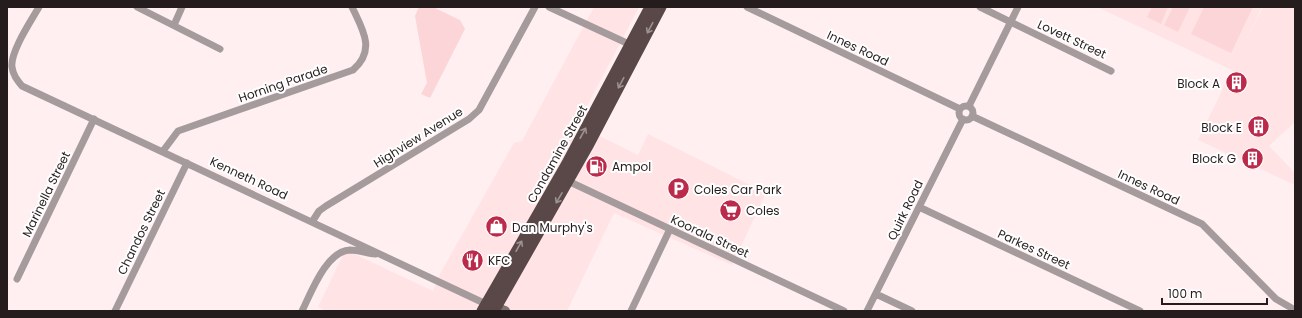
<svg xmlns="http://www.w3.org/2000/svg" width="1302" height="318" viewBox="0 0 1302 318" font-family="Poppins,sans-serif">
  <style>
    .built { fill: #ffe3e5 }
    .green { fill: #fcd5d8 }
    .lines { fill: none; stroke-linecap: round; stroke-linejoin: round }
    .minor { stroke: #a69b9c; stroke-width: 7 }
    .secondary { stroke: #807172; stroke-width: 10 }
    .trunk { stroke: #5a4848; stroke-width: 11 }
    .oneway { stroke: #9c9191 }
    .labels { text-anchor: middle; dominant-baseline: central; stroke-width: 4; stroke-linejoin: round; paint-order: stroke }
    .street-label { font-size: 12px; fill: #251c1d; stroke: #fff }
    .poi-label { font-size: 12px; fill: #251c1d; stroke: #fff; text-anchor: start }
  </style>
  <rect width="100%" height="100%" fill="#ffeff0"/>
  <path class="built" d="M594,7H639L577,125L638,155L648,134L766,193L732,265L614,213L567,311H326L318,307L344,253H352L433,291L441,272L514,143L522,141Z
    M1097,7H1262L1239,56L1263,7H1295V122L1269,146L1295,173V185L1198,140L1232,70Z"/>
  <path class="green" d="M419,7H433L460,20L465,29L430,98L421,94L427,83L415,16Z
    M1152,7H1168L1161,24L1147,17Z
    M1173,7H1190L1178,32L1164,25Z
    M1204,7H1253L1231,53L1191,34Z"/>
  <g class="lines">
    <path class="minor" d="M39,7C31,21 10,52 12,67C13,75 17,80 22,86L486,304
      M137,7L220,49
      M549,7L631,45
      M747,7L960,109
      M980,7L1111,71
      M174,25L182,7
      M959 113a7 7 0 1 1 14 0a7 7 0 1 1-14 0Z
      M969,106L1018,7
      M972,116L1202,224L1276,299L1295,310
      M163,151L178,131L353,70C376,50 363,30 352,7
      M568,181L844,311
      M919,207L1140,311
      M312,222L319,211L326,206L469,119L479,110L535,7
      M17,279L94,119
      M876,294L912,311
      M115,311L187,163
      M302,311C311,293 326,251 350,250C358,250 367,253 375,254
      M631,311L670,229
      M867,311L963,119"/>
    <path class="secondary" d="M488,305L505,311"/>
    <path class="trunk" d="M482,311L566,165L650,7
      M494,311L589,144L661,7"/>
  </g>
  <defs><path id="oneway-shaft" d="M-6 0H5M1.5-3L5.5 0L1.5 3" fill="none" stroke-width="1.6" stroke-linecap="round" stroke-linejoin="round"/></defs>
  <g class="oneway">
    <use href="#oneway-shaft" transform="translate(650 28) rotate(118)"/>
    <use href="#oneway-shaft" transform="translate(621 83) rotate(118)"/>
    <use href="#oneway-shaft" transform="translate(583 133) rotate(-61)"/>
    <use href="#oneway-shaft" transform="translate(559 198) rotate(120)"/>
    <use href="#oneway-shaft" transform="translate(519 246) rotate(-61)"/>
  </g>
  <defs>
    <symbol id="building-disc" viewBox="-11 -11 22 22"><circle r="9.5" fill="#bb2a4a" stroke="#fff"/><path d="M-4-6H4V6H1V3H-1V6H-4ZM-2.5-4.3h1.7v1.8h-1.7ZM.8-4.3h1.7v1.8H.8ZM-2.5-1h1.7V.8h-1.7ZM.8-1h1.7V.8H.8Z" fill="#fff"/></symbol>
    <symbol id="fuel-disc" viewBox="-11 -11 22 22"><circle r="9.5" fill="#bb2a4a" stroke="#fff"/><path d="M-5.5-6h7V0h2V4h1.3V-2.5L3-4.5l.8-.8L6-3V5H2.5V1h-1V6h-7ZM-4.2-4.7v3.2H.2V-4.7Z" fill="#fff"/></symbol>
    <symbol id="parking-disc" viewBox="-11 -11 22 22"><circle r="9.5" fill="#bb2a4a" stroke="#fff"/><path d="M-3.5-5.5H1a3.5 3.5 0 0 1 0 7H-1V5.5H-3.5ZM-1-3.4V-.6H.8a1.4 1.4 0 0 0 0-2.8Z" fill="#fff"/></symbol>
    <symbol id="supermarket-disc" viewBox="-11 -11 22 22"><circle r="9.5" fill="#bb2a4a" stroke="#fff"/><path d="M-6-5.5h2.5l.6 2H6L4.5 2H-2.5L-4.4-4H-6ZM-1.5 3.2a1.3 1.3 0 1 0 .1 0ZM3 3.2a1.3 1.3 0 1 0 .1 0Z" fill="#fff"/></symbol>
    <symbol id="shop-disc" viewBox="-11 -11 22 22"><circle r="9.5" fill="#bb2a4a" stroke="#fff"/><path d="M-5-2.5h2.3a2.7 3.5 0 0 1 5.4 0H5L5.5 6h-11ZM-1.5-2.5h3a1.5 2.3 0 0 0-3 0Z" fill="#fff"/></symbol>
    <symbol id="restaurant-disc" viewBox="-11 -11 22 22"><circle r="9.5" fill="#bb2a4a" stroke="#fff"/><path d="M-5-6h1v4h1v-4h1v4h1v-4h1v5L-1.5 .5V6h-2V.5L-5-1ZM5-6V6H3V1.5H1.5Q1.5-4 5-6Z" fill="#fff"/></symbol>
  </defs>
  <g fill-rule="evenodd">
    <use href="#building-disc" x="1224" y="70" width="25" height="25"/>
    <use href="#building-disc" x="1246" y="114" width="25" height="25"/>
    <use href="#building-disc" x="1240" y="146" width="25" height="25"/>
    <use href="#fuel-disc" x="584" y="154" width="25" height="25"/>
    <use href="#parking-disc" x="666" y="176" width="25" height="25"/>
    <use href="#supermarket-disc" x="718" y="198" width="25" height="25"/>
    <use href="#shop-disc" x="484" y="214" width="25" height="25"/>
    <use href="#restaurant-disc" x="460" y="248" width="25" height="25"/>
  </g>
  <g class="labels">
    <g class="street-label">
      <text transform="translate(1072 39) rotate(25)">Lovett Street</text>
      <text transform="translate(858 48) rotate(25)">Innes Road</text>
      <text transform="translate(283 83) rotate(-19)">Horning Parade</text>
      <text transform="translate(418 137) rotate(-32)">Highview Avenue</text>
      <text transform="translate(557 154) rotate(-61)">Condamine Street</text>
      <text transform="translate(249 178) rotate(25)">Kenneth Road</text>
      <text transform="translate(1149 187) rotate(25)">Innes Road</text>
      <text transform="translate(46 194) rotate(-64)">Marinella Street</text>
      <text transform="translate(905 210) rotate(-64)">Quirk Road</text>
      <text transform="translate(141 232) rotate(-64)">Chandos Street</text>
      <text transform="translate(710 236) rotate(25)">Koorala Street</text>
      <text transform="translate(1034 249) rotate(25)">Parkes Street</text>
    </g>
    <g class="poi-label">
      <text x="1220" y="83" text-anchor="end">Block A</text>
      <text x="1242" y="127" text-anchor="end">Block E</text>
      <text x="1236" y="158" text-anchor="end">Block G</text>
      <text x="612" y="166">Ampol</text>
      <text x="694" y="189">Coles Car Park</text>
      <text x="746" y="210">Coles</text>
      <text x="512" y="227">Dan Murphy's</text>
      <text x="488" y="260">KFC</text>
    </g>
  </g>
  <rect width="1302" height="318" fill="none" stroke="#251c1d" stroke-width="16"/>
  <path d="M1162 298v6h105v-6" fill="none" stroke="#251c1d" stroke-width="2"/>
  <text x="1168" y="298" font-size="12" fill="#251c1d" stroke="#ffffff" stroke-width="3" paint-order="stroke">100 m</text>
</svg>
